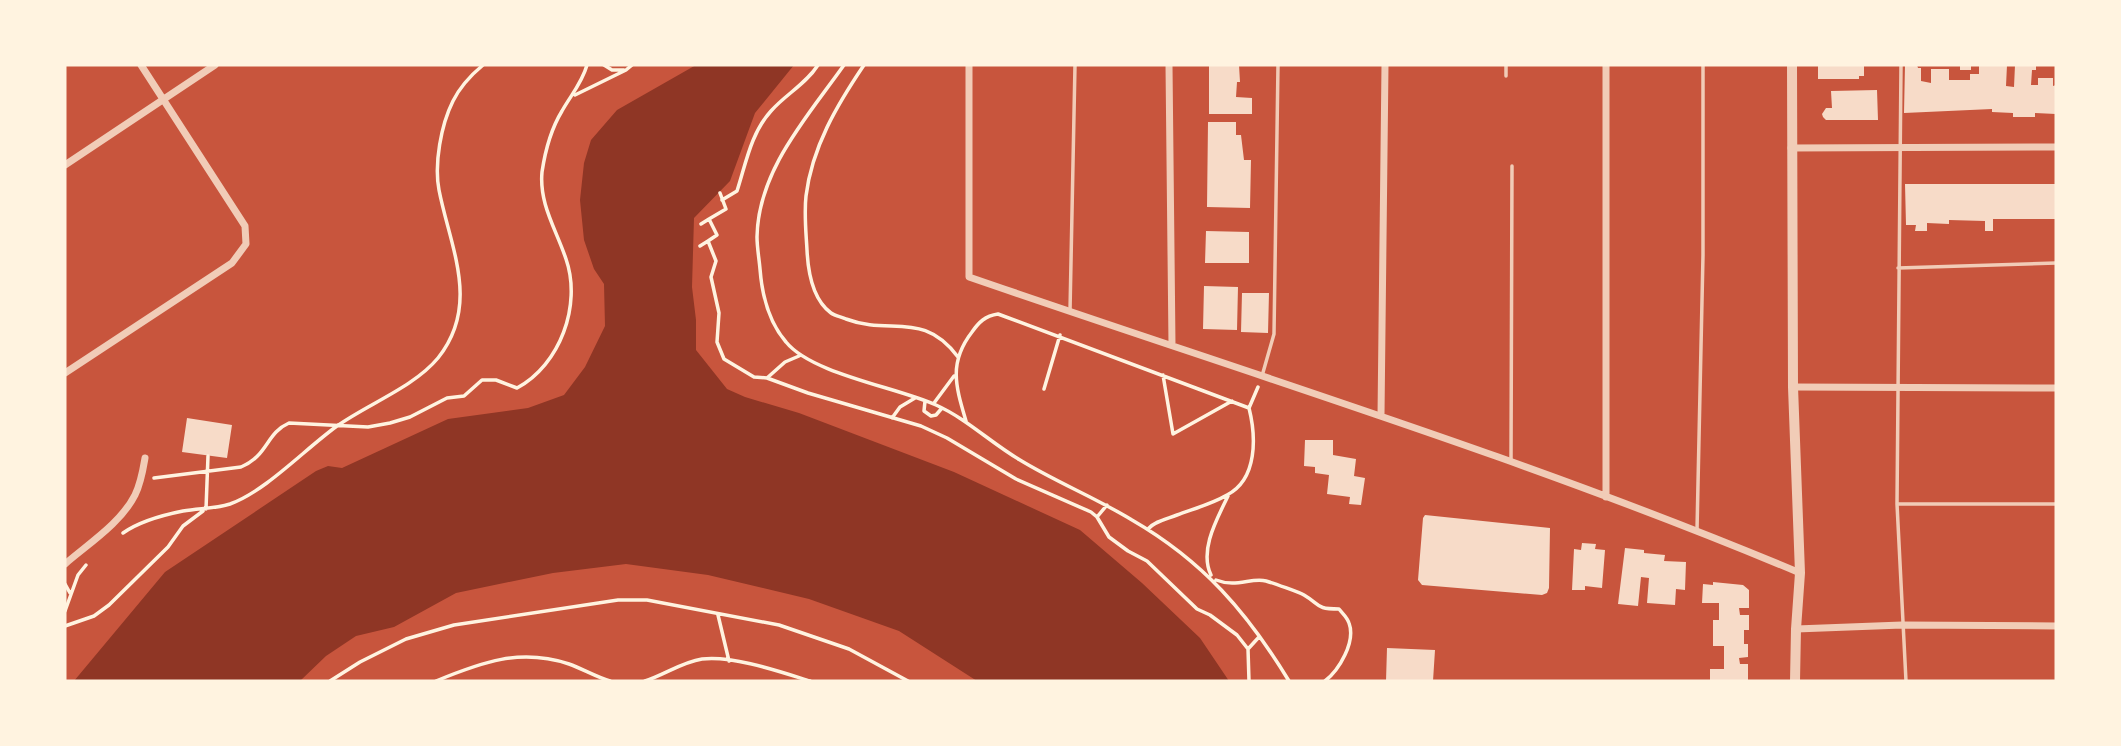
<svg xmlns="http://www.w3.org/2000/svg" width="2121" height="746" viewBox="0 0 2121 746" font-family="'Sofia Sans Condensed',sans-serif">
  <style>
    .water { fill: #8f3625 }
    .building { fill: #f7dbc8 }
    .lines { fill: none; stroke-linecap: round; stroke-linejoin: round }
    .path { stroke: #fff3e0; stroke-width: 3.5 }
    .service { stroke: #f1ccb7; stroke-width: 3.5 }
    .minor { stroke: #f1ccb7; stroke-width: 7 }
    .tertiary { stroke: #f1ccb7; stroke-width: 10 }
  </style>
  <rect width="100%" height="100%" fill="#c8553d"/>
  <path class="water" d="M696,65H794L755,113L730,181L694,218L692,287L696,320V350L727,389L745,397L799,413L954,472L1080,530L1142,583L1200,638L1229,681H977L899,631L809,599L708,575L626,564L553,573L456,593L394,627L356,636L326,656L300,681H74L165,572L316,471L328,466L342,468L448,419L528,408L564,395L585,367L605,326L604,284L594,269L584,240L580,200L584,163L591,140L617,110Z"/>
  <path class="building" d="M1209,65H1239L1240,82H1237L1236,97L1252,98V114H1209Z
    M1818,65H1864V76H1859V79H1818Z
    M1905,65H1917L1918,68H1921V81L1931,83V69H1949V80H1970V74H1979V65H2007L2006,86L2014,87L2015,65H2036V70H2032L2031,85H2038V78H2053V86L2056,85V114L2035,113V117H2013V113L1992,112V109L1904,113Z
    M1960,65H1971V70H1960Z
    M1877,90L1878,120H1826L1823,117L1822,114L1826,108H1832L1831,91Z
    M1208,122H1236V135H1241L1244,160H1251L1250,208L1207,207Z
    M1905,184H2056V219H1993V231H1985V221L1949,220V224L1927,223V231H1915L1916,225H1906Z
    M1206,231L1249,232V263H1205Z
    M1204,286L1238,287L1237,330L1203,329Z
    M1242,293H1269L1268,333L1241,332Z
    M187,418L232,425L227,458L182,452Z
    M1305,440H1333V455L1356,459L1354,476L1365,478L1361,505L1349,504L1350,497L1327,494L1329,475L1315,473V467L1304,466Z
    M1425,515L1550,528L1549,588L1547,593L1542,595L1422,585L1418,580L1423,518Z
    M1582,543L1596,544L1595,549L1605,550L1602,588L1585,586V590H1572L1574,549L1581,550Z
    M1625,548L1644,550V553L1665,555L1664,561L1686,562L1685,590L1676,589L1675,605L1647,603L1649,578L1641,577L1638,606L1618,604Z
    M1713,582L1743,585L1749,590V608H1739L1740,615H1749V630H1744V644H1748V657L1739,658L1740,664H1748V681H1710V669H1724V646H1713V620H1719V603H1702L1703,584L1713,585Z
    M1387,648L1435,650L1433,681H1386Z"/>
  <g class="lines">
    <path class="path" d="M604,65L612,70H624
      M844,65C808,116 758,170 757,237C757,247 759,258 760,269C762,295 768,321 786,342C812,374 896,387 936,405C967,419 991,443 1020,460C1056,482 1096,498 1132,520C1203,561 1247,612 1289,681
      M864,65C837,105 812,147 806,196C804,214 806,232 807,250C808,272 812,299 831,313C835,316 842,317 846,319C891,336 923,310 958,357
      M575,95L626,70L632,65
      M720,193L726,209L709,219L717,235L708,241L716,261L711,277L719,313L717,342L724,359L754,377L767,378L808,393L921,426L947,438L1016,479L1091,512L1097,517L1109,537L1128,551L1147,561L1197,609L1210,615L1237,635L1248,649L1249,681
      M722,200L737,191C746,163 751,133 771,111C786,94 806,84 818,65
      M701,224L709,219
      M700,246L708,241
      M1163,375L1173,434L1232,401
      M767,378L785,362L799,356
      M1044,389L1060,335
      M925,401L924,411L931,416L936,415L942,408
      M934,403L954,376
      M1249,408L1258,387
      M892,418L900,407L915,398
      M966,421C956,387 948,363 972,332C979,322 985,316 998,314L1249,408C1256,436 1258,479 1227,495C1212,504 1193,509 1177,515C1167,519 1155,521 1148,529
      M154,478L241,467C268,456 266,433 289,423L368,427L390,423L410,417L447,398L464,396L482,380H496L517,388C560,365 582,305 566,259C556,229 539,204 542,172C545,152 551,129 562,111C571,95 582,83 587,65
      M206,509L208,456
      M1097,517L1107,505
      M123,533C140,521 163,515 183,511C199,508 214,509 230,504C266,491 305,449 337,426C368,404 414,387 438,358C481,304 450,247 439,190C434,164 441,125 453,101C460,87 471,75 483,65
      M1211,575C1199,550 1217,519 1228,496
      M1216,580C1236,588 1252,577 1266,581C1273,583 1299,592 1304,595C1321,605 1315,609 1339,609C1343,614 1347,617 1349,623C1356,642 1339,670 1325,681
      M65,584L70,593
      M65,611L78,575L86,565
      M718,615L729,661
      M65,626L94,616L109,605L168,547L183,526L203,511
      M1248,649L1259,637
      M330,681L360,662L406,639L454,625L618,600H647L779,625L849,649L908,681
      M436,681C482,662 520,648 569,664C583,669 596,677 610,681
      M645,681C664,675 682,662 702,659C732,655 781,672 810,681"/>
    <path class="service" d="M1506,65V76
      M1901,65L1897,504L1906,681
      M1898,268L2056,263
      M1070,311L1075,65
      M1262,376L1274,334L1278,65
      M1511,461L1512,166
      M1897,504H2056
      M1697,530L1703,255V65"/>
    <path class="minor" d="M969,65V277C1247,373 1529,459 1800,573
      M1169,65L1172,345
      M1606,65V497
      M1791,148L2056,147
      M65,165L215,65
      M65,373L232,263L246,244L245,226L141,65
      M1793,387L2056,388
      M1381,416L1385,65
      M65,564C88,544 121,523 135,495C141,483 143,470 145,458
      M1796,629L1902,625L2056,626"/>
    <path class="tertiary" d="M1792,65L1793,387L1800,573L1796,629L1795,681"/>
  </g>
  <rect width="2121" height="746" fill="none" stroke="#fff3e0" stroke-width="133"/>
</svg>
